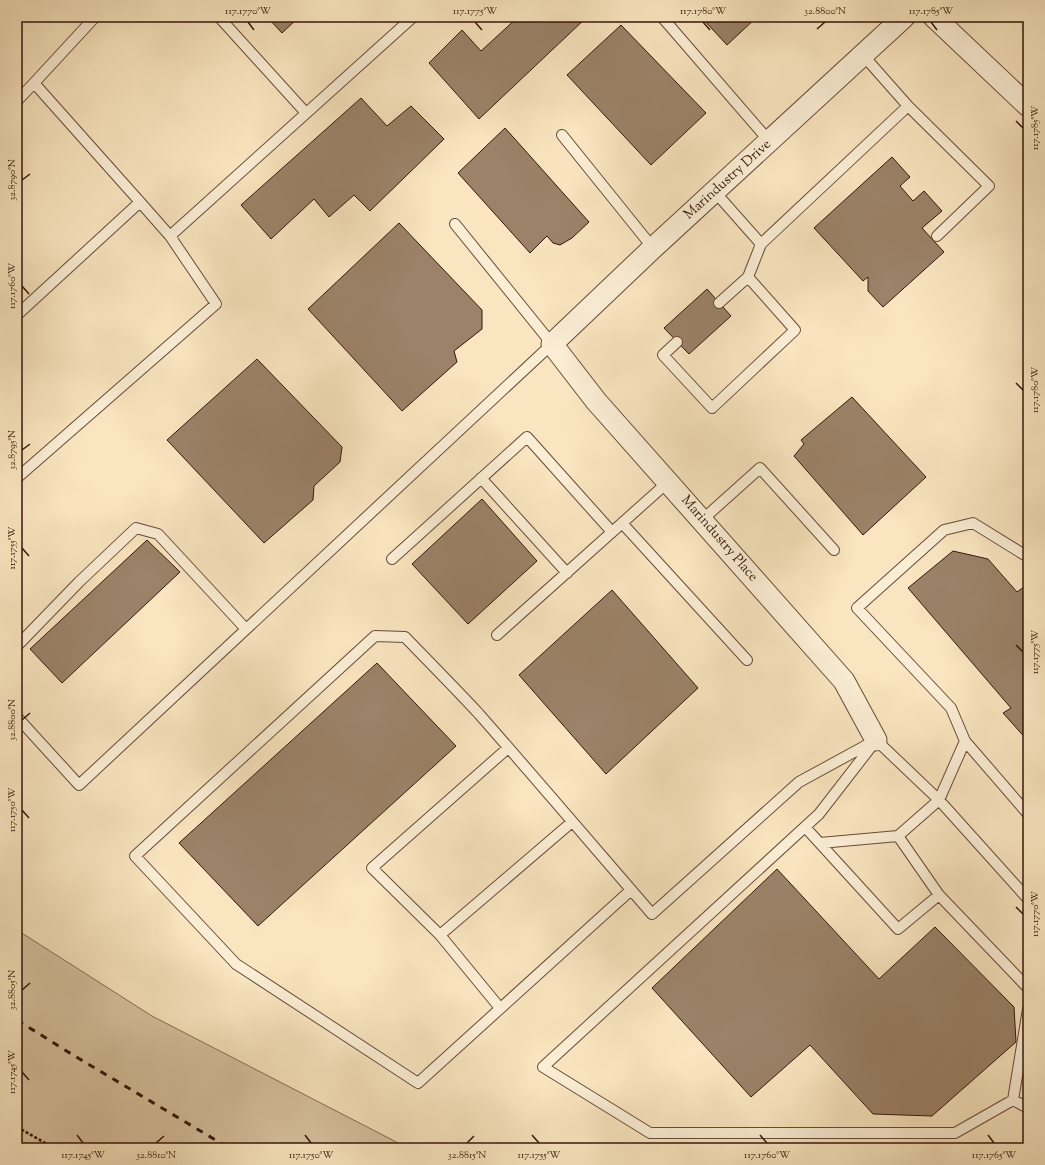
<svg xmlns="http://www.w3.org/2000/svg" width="1045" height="1165" viewBox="0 0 1045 1165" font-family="'Sorts Mill Goudy',serif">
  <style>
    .green { fill: #d8c2a0; stroke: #876c55 }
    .building { fill: #9b8268; stroke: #36160a }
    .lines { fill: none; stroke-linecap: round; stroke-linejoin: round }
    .lane-casing { stroke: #674a37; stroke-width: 12 }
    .street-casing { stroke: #674a37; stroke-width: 23 }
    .path { stroke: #36160a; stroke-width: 2.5; stroke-dasharray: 3 2; stroke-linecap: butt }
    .lane { stroke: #fbeed5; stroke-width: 10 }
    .street { stroke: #fbeed5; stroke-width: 21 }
    .rail { stroke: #36160a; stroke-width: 3; stroke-dasharray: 7 7; stroke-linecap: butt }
    .ticks { fill: none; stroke: #36160a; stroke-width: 1.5 }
    .labels { text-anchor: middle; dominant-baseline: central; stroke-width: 3; stroke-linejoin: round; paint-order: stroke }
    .street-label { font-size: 14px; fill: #36160a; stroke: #fbeed5 }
    .neatline { fill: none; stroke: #36160a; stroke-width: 1.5 }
    .ticks-label { font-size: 10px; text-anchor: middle; fill: #36160a }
  </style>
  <rect width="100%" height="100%" fill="#f9e5bf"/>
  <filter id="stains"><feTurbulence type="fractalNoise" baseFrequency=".005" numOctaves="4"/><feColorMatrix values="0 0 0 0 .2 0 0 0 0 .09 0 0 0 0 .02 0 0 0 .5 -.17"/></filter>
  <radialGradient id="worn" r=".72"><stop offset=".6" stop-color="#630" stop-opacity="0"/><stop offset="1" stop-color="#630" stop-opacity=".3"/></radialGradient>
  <path class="green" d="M17,930L152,1016L408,1148H17Z"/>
  <path class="building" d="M267,17H299L282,33Z
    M518,17H587L479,119L429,63L462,30L481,51Z
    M701,17H757L727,45Z
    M621,25L706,113L651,165L567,75Z
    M361,98L387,126L411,106L444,139L370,211L354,195L329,217L314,199L271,239L241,205Z
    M505,128L589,222L572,238L560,245L553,243L547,236L530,253L458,173Z
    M892,157L910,177L900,186L913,201L924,191L942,211L922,228L944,252L883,307L868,291V277L863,281L814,228Z
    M399,223L482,310V329L454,351L457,362L402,411L308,309Z
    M707,289L731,316L689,354L664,328Z
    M257,359L342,447L340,462L314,486L313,500L264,543L167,440Z
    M852,397L926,477L863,535L794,456L804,444L801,440Z
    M482,499L537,561L468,624L412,564Z
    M147,540L180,572L62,683L30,649Z
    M953,551L988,559L1017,592L1028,584V741L1003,713L1011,708L908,588Z
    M612,590L698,688L606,774L519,675Z
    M377,663L456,746L258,926L179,843Z
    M777,869L879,979L935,927L1014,1007L1016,1042L932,1116L873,1114L810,1045L751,1097L652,988Z"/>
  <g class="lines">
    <defs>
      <path id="lane" d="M219,17L306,113
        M662,17L770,142
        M863,55L908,106L989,186L937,236
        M34,83L95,17
        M17,101L34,83L140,202
        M562,135L653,248
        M715,192L761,244L748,277L719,303
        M170,236L413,17
        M761,244L908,106
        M17,315L140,202L170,236L216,304L17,478
        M677,342L663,355L712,408L795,330L748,277
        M481,478L567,573
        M702,520L760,468L834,550
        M622,523L747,660
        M392,559L527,437L612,532
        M497,635L668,482
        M17,646L79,582L136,528L158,534L246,629
        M17,717L79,785L552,344L455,224
        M876,740L939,800L965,741L951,708L857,608L944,530L973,523L1028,557
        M965,741L1028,814
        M874,743L819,814L543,1067L650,1133H955L1013,1100L1028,1108
        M805,827L898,929L939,895L1028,988
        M898,836L939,895
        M820,843L898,836L939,800L1028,899
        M631,890L418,1083L236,964L135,856L375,636L405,637C430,663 455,688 479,714C537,780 594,847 652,914L799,782L876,740
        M440,935L372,868L508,748
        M500,1008L440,935L572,822
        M1013,1100L1028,1009"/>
      <path id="street" d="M934,17L1028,106
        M876,740L844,681L596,401L552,344L653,248L904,17"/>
    </defs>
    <use href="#lane" class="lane-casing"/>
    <use href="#street" class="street-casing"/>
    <path class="path" d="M17,1127L54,1148"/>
    <use href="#lane" class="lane"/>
    <use href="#street" class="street"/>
    <path class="rail" d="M17,1020L73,1055L229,1148"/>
  </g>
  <path class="ticks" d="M248,22L254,30M475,22L482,30M703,22L710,30M931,22L937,30M817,29L825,22M1016,121L1023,128M22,180L30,174M22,286L29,294M1016,383L1023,390M22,450L30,444M22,548L29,556M1016,645L1023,652M22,720L30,713M22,810L29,818M1016,907L1023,914M22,990L30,983M22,1072L29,1080M77,1135L83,1143M305,1135L311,1143M532,1135L539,1143M760,1135L767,1143M988,1135L994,1143M156,1143L164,1136M467,1143L474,1136"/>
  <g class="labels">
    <g class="street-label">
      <text transform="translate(728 180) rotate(-42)">Marindustry Drive</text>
      <text transform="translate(719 539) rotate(49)">Marindustry Place</text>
    </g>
  </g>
  <rect width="1045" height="1165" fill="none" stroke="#f9e5bf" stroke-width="44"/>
  <rect x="22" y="22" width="1001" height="1121" class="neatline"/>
  <g class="ticks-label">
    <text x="248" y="14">117.1770°W</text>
    <text x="475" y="14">117.1775°W</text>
    <text x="703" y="14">117.1780°W</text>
    <text x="825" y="14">32.8800°N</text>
    <text x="931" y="14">117.1785°W</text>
    <text transform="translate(1034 128) rotate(-90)" y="4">117.1785°W</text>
    <text transform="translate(11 180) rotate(-90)" y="4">32.8790°N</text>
    <text transform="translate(11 286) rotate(-90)" y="4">117.1760°W</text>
    <text transform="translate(1034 390) rotate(-90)" y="4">117.1780°W</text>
    <text transform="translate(11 450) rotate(-90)" y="4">32.8795°N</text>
    <text transform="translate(11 548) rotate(-90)" y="4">117.1755°W</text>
    <text transform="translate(1034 652) rotate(-90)" y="4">117.1775°W</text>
    <text transform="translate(11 720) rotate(-90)" y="4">32.8800°N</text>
    <text transform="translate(11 810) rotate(-90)" y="4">117.1750°W</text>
    <text transform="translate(1034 914) rotate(-90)" y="4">117.1770°W</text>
    <text transform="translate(11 990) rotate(-90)" y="4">32.8805°N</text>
    <text transform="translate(11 1072) rotate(-90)" y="4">117.1745°W</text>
    <text x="83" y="1158">117.1745°W</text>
    <text x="156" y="1158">32.8810°N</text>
    <text x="311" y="1158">117.1750°W</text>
    <text x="467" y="1158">32.8815°N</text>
    <text x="539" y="1158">117.1755°W</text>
    <text x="767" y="1158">117.1760°W</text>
    <text x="994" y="1158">117.1765°W</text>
  </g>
  <rect width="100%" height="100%" filter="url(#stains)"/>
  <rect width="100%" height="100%" fill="url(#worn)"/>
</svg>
